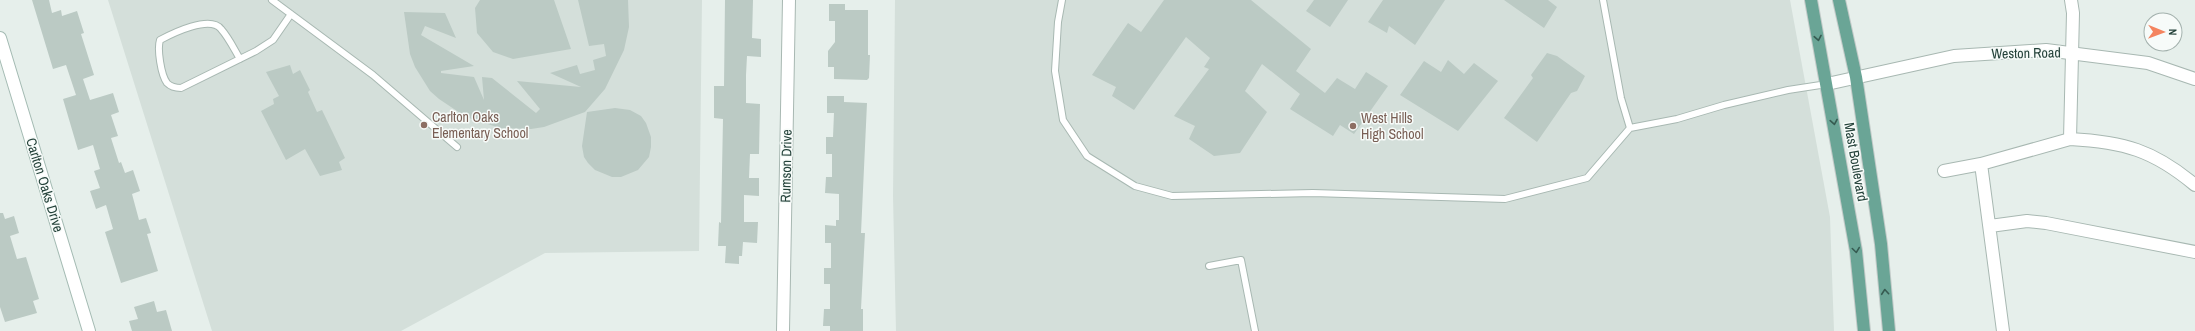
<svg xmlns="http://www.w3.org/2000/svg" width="2195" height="331" viewBox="0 0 2195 331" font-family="'Archivo Narrow',sans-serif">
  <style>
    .built { fill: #d4dfda }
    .building { fill: #bbcac4 }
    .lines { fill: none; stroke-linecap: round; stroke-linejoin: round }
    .service-casing { stroke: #a8b8b2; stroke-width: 8 }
    .minor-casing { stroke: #a8b8b2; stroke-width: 14 }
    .tertiary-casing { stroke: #a8b8b2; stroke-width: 14 }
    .secondary-casing { stroke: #a4bbb3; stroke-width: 14 }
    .primary-casing { stroke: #c2cac8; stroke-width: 14 }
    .service { stroke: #fff; stroke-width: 6 }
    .minor { stroke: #fff; stroke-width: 12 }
    .tertiary { stroke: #fff; stroke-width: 12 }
    .secondary { stroke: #fff; stroke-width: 12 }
    .primary { stroke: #6aa596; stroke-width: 12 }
    .oneway { stroke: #365b51 }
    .education-dot { fill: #8d6e63; stroke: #f7fbf9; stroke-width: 1.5 }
    .labels { text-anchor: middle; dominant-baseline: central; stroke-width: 3; stroke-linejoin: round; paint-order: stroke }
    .street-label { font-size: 14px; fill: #24423a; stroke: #f7fbf9 }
    .education-label { font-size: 14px; fill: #785e54; stroke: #f7fbf9; text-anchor: start }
  </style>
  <rect width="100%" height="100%" fill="#e6efeb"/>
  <path class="built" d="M108,0H702L699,251L545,253L401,331H212Z
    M895,0H1790L1830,217L1834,331H896L893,196Z"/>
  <path class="building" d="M32,0H49L52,13L61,10L62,16L77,11L84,33L81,34L94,75L83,79L90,100L113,93L119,112L111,115L118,136L111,138L119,163L121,162L125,173L133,170L140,191L132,194L139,220L146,218L151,233L147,234L158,271L121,283L105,232L113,229L106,205L96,209L90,191L100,188L94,171L100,169L93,145L78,150L63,99L76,95L66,65L53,69Z
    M480,0H554L571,49L513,59L493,52L477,33L475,8Z
    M578,0H628L629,27L624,50L605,89L585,112L544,127L531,129L500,128L466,117L439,99L430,91L415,67L410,54L404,12L445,13L456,38L425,26L421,35L474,66L441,71V73L474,77L484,100L482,77L492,78L536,113L540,109L517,81L581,87L550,73L577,65L580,74L595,70L593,60L606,56L604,44L589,46Z
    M725,0H753L752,38L761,39V57L747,56L746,75V103L760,104L759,154H750L749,178H759V196L744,195V222H758L757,243L743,242L742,256H739V264L725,263L726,246H718L719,222L721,223L723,119L714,118V86H724Z
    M1164,0H1251L1311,49L1296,71L1325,93L1337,78L1355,89L1366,72L1388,86L1354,134L1340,125L1333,136L1290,109L1300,94L1262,64L1245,91L1267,112L1240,153L1214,156L1189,139L1195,126L1174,116L1209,69L1204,67L1210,58L1186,37L1134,110L1112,96L1116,87L1092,75L1128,23L1141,32Z
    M1314,0H1348L1330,27L1306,11Z
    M1383,0H1445L1415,45L1389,26L1387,33L1368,22Z
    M1504,0H1548L1557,7L1544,28Z
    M829,4H845V10H868V55H870L869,78L867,80L834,79V67H828V51L835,42V21H829Z
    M1547,53L1557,56L1585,76L1577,91L1571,93L1537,142L1504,118L1533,78L1531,75Z
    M1448,60L1464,74L1474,63L1498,81L1458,131L1400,95L1424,61L1441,72Z
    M290,65L293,74L300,70L310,90L308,92L317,112L322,110L345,158L339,162L342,170L320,176L305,149L286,160L261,111L274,104L273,99L279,96L266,72Z
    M827,96H844V102L867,103L861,233H865L861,309H863V331H830V326H823L824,309H830V284H824V268H831V243H825V225L836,226V220H839V194L825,193L826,177H832V154H826V137H833L834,113H827Z
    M615,108L630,110L641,116L646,123L651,137V147L649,157L638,170L621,177H612L595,170L588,163L584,157L582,146L587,112Z
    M0,213H3L5,219L14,216L19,233L10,236L17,259L26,257L39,299L33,301L37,313L5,322L0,307Z
    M154,301L157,312L166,310L172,331H132L129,321L138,319L134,307Z"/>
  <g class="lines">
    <defs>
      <path id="service" d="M272,0L373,75L457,147
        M1062,0L1058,22L1055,71L1063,120L1087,156L1135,186L1172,196L1313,193L1505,199L1587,178L1630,128L1677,119L1724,105L1788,90L1827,84
        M1603,0L1621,98L1630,128
        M240,59C234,49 229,38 221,29C210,15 173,33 160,40C157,49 161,75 167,83C171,87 176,88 181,88L256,51L273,40L291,14
        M1209,266L1241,260L1255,331"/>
      <path id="minor" d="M2071,0L2073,13L2070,139C2124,142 2153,150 2195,185
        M1944,171L1981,164
        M1990,226L2027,221L2046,223L2195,252
        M783,331L789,0
        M2003,331L1981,164L2070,139"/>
      <path id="tertiary" d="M1827,84L1954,56L2046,50L2148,63L2195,79"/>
      <path id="secondary" d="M0,38L89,331"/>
      <path id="primary" d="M1811,0L1856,251L1864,331
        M1839,0L1856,77L1881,244L1889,331"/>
    </defs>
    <use href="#service" class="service-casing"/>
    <use href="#minor" class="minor-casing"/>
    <use href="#tertiary" class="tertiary-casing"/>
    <use href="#secondary" class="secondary-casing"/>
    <use href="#primary" class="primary-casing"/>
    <use href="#service" class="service"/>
    <use href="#minor" class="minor"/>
    <use href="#tertiary" class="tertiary"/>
    <use href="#secondary" class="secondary"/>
    <use href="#primary" class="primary"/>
  </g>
  <defs><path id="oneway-chevron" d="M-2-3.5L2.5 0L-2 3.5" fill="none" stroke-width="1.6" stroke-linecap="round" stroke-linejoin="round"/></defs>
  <g class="oneway">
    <use href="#oneway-chevron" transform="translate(1818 38) rotate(79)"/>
    <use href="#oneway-chevron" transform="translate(1834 122) rotate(80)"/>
    <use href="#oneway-chevron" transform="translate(1856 250) rotate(82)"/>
    <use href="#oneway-chevron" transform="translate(1885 292) rotate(-95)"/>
  </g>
  <g class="education-dot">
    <circle cx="424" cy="125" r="4"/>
    <circle cx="1353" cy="126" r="4"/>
  </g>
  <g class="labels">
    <g class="street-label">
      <text transform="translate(2026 53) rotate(-1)">Weston Road</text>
      <text transform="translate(1856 162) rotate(80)">Mast Boulevard</text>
      <text transform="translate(786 166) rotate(-89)">Rumson Drive</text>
      <text transform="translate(45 185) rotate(73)">Carlton Oaks Drive</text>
    </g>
    <g class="education-label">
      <text x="432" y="117">Carlton Oaks<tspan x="432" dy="16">Elementary School</tspan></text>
      <text x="1361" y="118">West Hills<tspan x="1361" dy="16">High School</tspan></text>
    </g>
  </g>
  <g transform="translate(2163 32) rotate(91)"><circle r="19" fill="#f7fbf9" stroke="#a3b1ad"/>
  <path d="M0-3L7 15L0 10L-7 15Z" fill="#f4845f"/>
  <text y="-6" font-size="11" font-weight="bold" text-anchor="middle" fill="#24423a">N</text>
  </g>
</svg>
